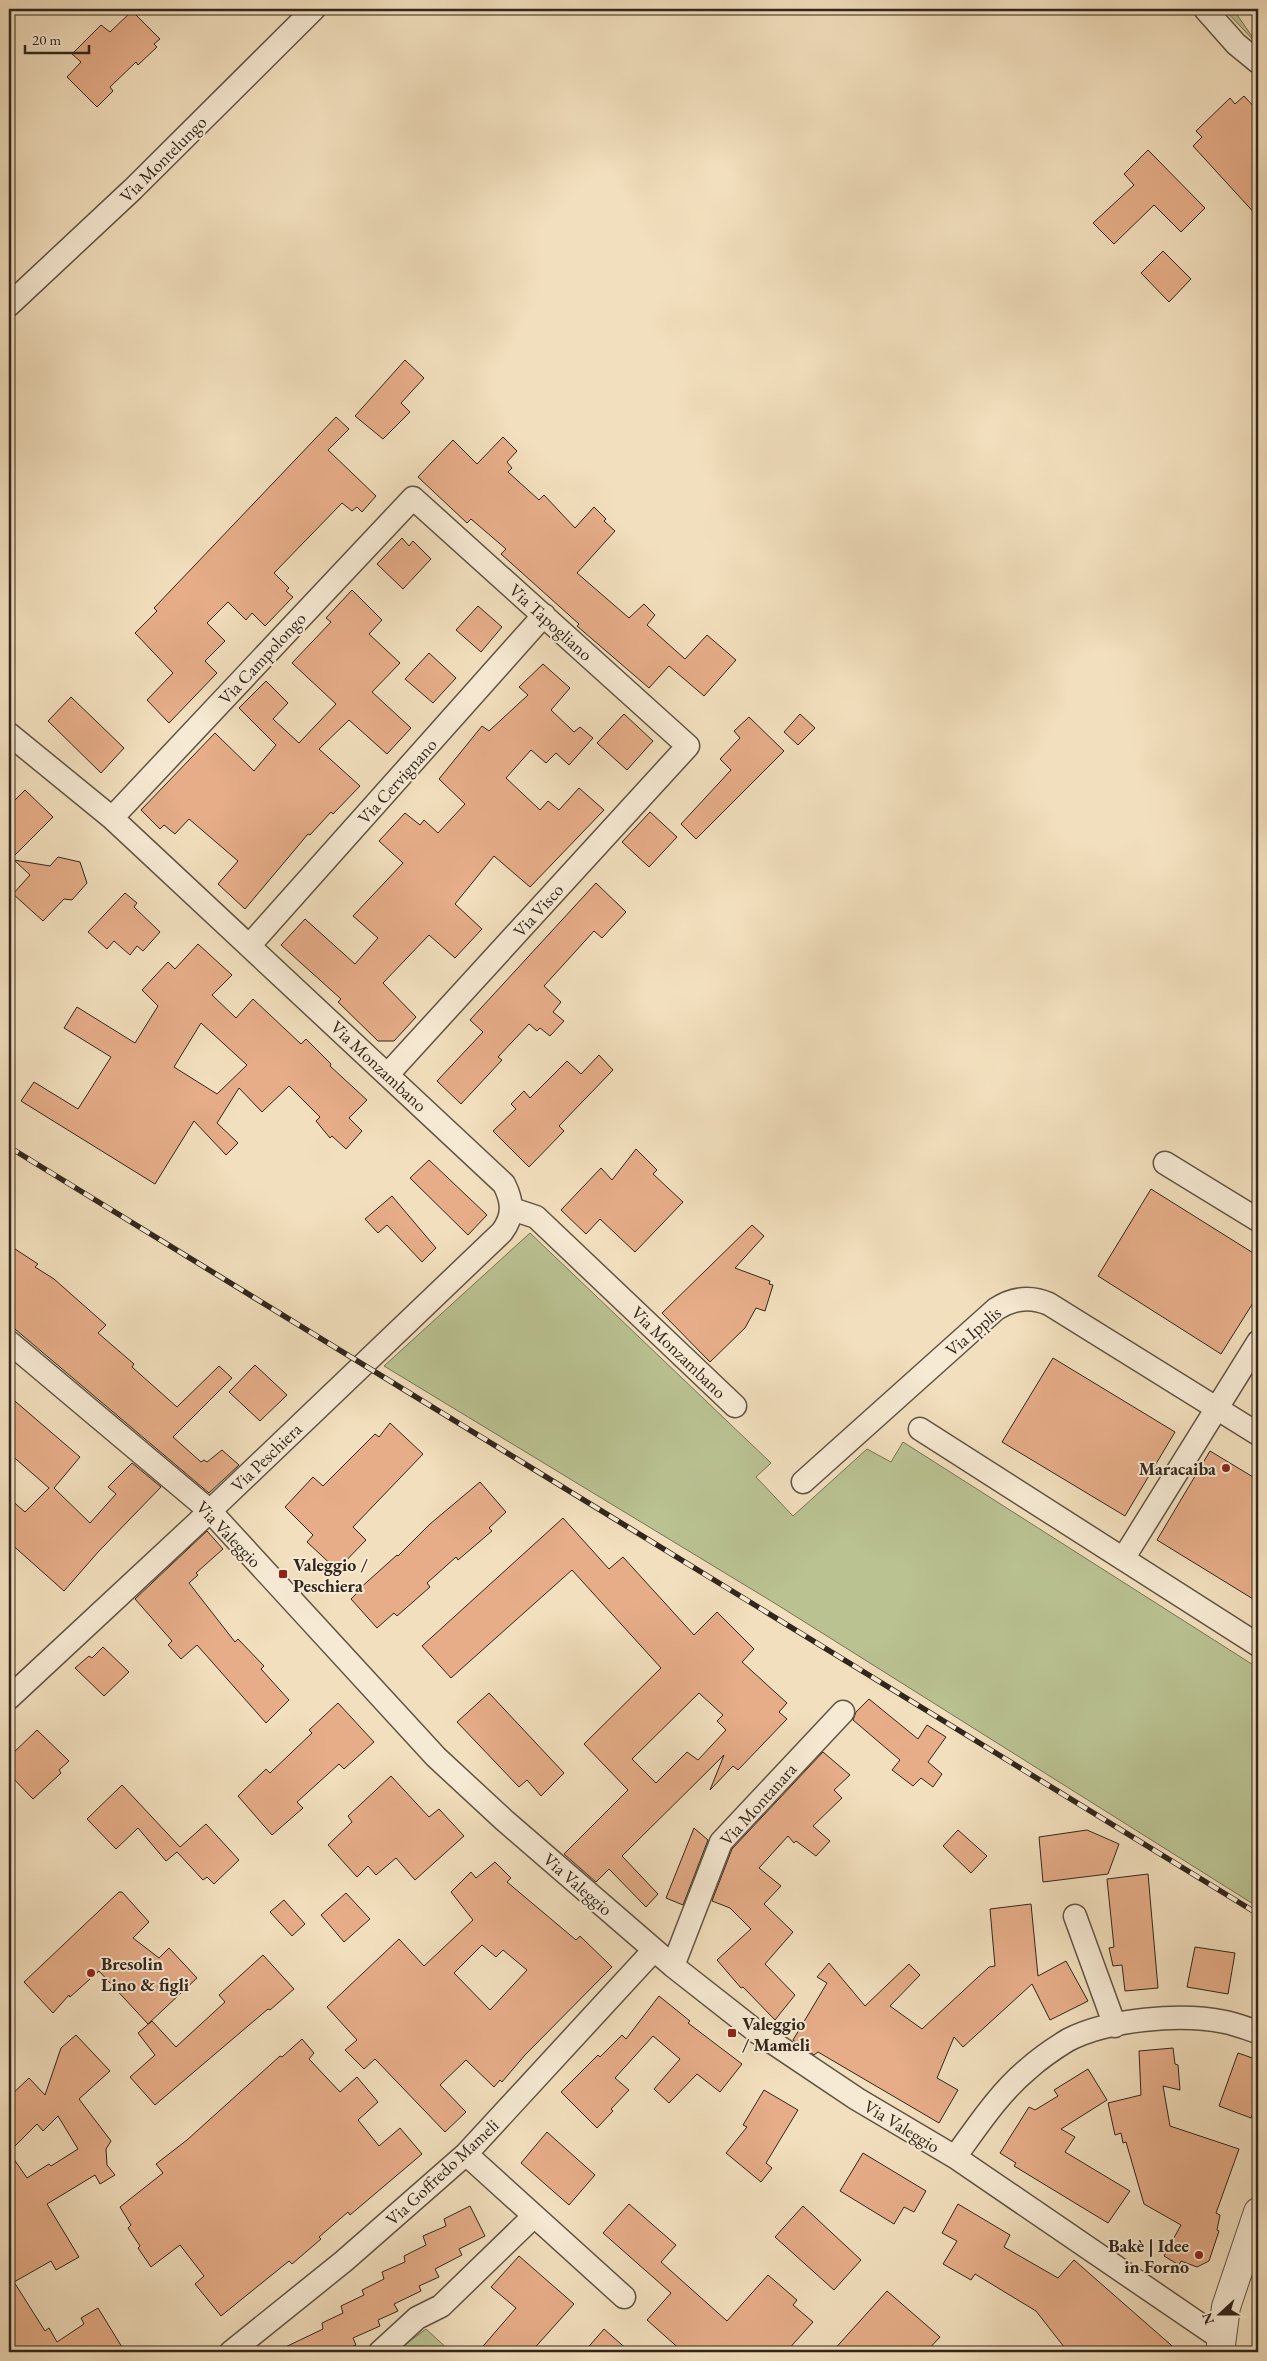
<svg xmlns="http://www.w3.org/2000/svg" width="1267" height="2361" viewBox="0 0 1267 2361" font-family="'EB Garamond',serif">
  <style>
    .green { fill: #bac292; stroke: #767457 }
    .building { fill: #e6ad88; stroke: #31261c; fill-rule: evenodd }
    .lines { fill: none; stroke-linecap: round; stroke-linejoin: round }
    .minor-casing { stroke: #615444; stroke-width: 25 }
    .tertiary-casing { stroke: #615444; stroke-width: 30 }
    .minor { stroke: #f7ead4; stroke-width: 22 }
    .tertiary { stroke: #f7ead4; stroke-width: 28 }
    .rail-casing { stroke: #31261c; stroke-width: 5.5 }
    .rail { stroke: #f7ead4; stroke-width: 4; stroke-dasharray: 11; stroke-linecap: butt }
    .poi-dot { fill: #8f2418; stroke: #f7ead4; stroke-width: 2 }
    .labels { text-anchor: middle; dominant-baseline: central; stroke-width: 4; stroke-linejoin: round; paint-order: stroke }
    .street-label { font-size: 18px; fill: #31261c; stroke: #f7ead4 }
    .poi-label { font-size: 18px; font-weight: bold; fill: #31261c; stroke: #f7ead4; text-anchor: start }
  </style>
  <rect width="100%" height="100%" fill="#f2dfbd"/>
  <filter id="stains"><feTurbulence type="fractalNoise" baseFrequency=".004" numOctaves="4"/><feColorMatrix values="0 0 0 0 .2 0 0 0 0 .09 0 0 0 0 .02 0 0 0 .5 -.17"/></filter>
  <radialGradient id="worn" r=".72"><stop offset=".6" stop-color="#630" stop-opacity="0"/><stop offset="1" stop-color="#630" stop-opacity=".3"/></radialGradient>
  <path class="green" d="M1224,9H1233L1258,45Z
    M530,1233L771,1463L756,1477L793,1516L867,1449L891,1462L903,1442L1258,1668V1907L776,1604L384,1366Z
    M426,2329L451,2352H395Z"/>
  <path class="building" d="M132,11L160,39L154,44L157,47L138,65L136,62L110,87L113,91L97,107L67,77L81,62L72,54L101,25L110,32Z
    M1244,96L1258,111V217L1193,146L1202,137L1196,131L1230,98L1235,104Z
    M1148,150L1205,208L1181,232L1154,205L1114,244L1093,223L1134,185L1124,174Z
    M1163,251L1191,279L1169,302L1141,273Z
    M405,360L424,378L401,403L410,412L383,439L355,416Z
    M336,417L349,429L328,450L376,496L362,512L357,507L352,511L342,503L274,573L289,588L286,591L293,597L265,626L252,613L246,620L228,602L207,623L225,641L205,661L217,673L169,723L147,700L173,673L135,633L157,611L154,608Z
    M503,437L517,451L507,462L512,468L508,472L539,500L544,495L575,528L594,507L606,519L604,521L615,531L577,573L629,618L644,604L655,615L647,625L685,659L707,635L736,660L704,696L669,666L649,688L577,626L579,624L501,554L506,549L471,519L467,523L418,477L453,440L477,464Z
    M402,538L409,546L413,541L431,559L403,589L377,564Z
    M352,590L382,620L369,634L400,663L372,692L411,728L387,754L349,720L319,749L360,786L333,814L331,812L310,835L308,834L245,909L218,884L238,861L189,819L175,834L164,825L160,829L141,810L215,733L254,771L276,745L239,708L266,681L288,703L273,719L299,743L336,704L292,663L331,622L326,618Z
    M478,606L502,627L481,652L456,630Z
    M429,653L456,678L433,703L405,679Z
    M543,664L570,688L551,710L574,732L580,727L593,738L569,765L556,753L546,763L531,750L506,778L540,810L548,801L559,810L579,788L604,810L530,887L494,856L455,904L482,929L455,958L429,935L383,983L416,1017L394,1041H378L338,1002L341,999L281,945L305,919L355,964L378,938L353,916L403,863L379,841L405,813L420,825L424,820L438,833L465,804L439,779L482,726L489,731L528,695L519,687Z
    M71,697L124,748L101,773L48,721Z
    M624,714L653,741L627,770L597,743Z
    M800,714L815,728L798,745L784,732Z
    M749,717L784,751L696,839L681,824L731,770L720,759L740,738L734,731Z
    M25,790L53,817L9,861V806Z
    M650,812L677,837L649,867L622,842Z
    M58,857L80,862L87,883L72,900L64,899L43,921L13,894L30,875L14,860L50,866Z
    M596,883L626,912L602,938L594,931L544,986L561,1002L553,1012L564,1021L550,1036L540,1028L537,1031L529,1024L498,1057L502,1060L461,1104L437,1081L483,1032L470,1020Z
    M125,893L137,903L134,907L160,932L143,951L137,946L130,955L114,941L107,949L88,932Z
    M198,944L232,975L212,995L236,1018L253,999L301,1044L306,1039L331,1064L330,1066L367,1100L349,1118L362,1131L346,1149L332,1136L330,1138L316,1121L320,1117L289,1086L262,1112L239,1088L217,1123L238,1143L226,1155L194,1121L155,1184L21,1101L34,1082L78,1109L111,1057L64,1028L77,1007L135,1043L158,1006L142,990L168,962L175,969ZM201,1023L247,1065L217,1094L174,1067Z
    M599,1055L613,1070L559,1126L564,1131L529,1167L493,1131L516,1109L511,1104L524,1091L530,1098L567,1061L581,1074Z
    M636,1149L657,1170L653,1174L683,1202L635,1252L600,1219L586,1234L561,1210L601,1168L612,1180Z
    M429,1160L487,1215L468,1235L410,1178Z
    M1151,1189L1258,1256V1295L1221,1354L1098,1276Z
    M392,1196L436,1248L422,1262L387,1225L378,1233L365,1219Z
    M752,1225L764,1236L735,1268L770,1281L769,1284L773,1285L765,1311L756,1308L745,1328L710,1362L662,1313Z
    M9,1245L38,1264L35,1267L54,1279L106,1325L98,1333L134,1364L132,1367L177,1407L219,1366L232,1378L173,1437L201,1462L204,1460L207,1462L222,1450L239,1465L209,1493L9,1324Z
    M1053,1358L1175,1432L1125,1516L1002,1442Z
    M255,1365L287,1395L260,1421L229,1392Z
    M9,1396L80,1457L54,1488L90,1523L116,1494L108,1487L132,1463L161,1487L99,1551L64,1591L9,1542V1498L25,1512L49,1488L9,1453Z
    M390,1423L423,1454L353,1527L366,1540L337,1570L307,1542L313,1535L285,1507L313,1477L323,1486L375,1434L379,1437Z
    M1210,1451L1258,1480V1602L1157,1540Z
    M480,1482L506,1512L489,1528L492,1531L458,1560L456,1557L427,1583L430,1587L397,1616L394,1613L377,1628L351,1599L359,1591L358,1590L397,1555L398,1556L430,1524Z
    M563,1518L609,1569L623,1557L694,1635L717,1612L754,1649L742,1662L787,1703L779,1712L787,1719L738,1770L733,1766L710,1790L724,1755L622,1856L658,1894L646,1907L609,1869L596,1882L564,1854L628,1790L584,1744L661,1668L572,1570L451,1678L422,1646ZM699,1693L723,1715L717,1721L726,1730L698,1760L687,1752L656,1783L632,1759Z
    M207,1531L223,1549L196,1573L198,1575L189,1583L235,1642L238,1639L264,1666L261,1669L289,1700L266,1723L197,1645L181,1659L168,1645L172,1641L135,1599Z
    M103,1647L129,1672L104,1696L75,1668L89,1656L92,1658Z
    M489,1693L564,1773L541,1796L527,1780L519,1787L457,1722Z
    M869,1699L918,1739L927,1725L946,1737L928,1762L942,1774L933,1787L921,1778L913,1786L892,1770L900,1760L853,1720L856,1712Z
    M338,1703L374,1742L344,1769L339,1764L297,1802L303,1808L272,1835L238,1796L266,1769L270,1773L312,1733L309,1730Z
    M37,1730L69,1761L59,1770L61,1773L33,1799L9,1774V1757Z
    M823,1752L850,1775L834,1790L842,1798L813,1826L830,1841L816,1856L796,1841L794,1843L788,1836L759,1868L781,1886L764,1904L793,1932L765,1964L795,1995L775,2020L743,1987L741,1988L717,1960L751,1929L730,1908L712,1901L732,1849Z
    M391,1776L429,1817L439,1809L464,1836L415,1880L396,1858L376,1875L368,1866L357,1877L328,1845L352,1822L348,1816Z
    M122,1785L180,1847L206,1824L239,1860L214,1884L207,1877L203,1880L177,1852L166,1861L138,1828L116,1849L87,1819Z
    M694,1828L708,1840L683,1905L666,1898Z
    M958,1830L987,1856L971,1873L943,1846Z
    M1087,1830L1119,1844L1108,1874L1043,1882L1039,1837Z
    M495,1862L511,1878L507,1882L576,1940L580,1936L612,1967L525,2055L502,2082L500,2080L494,2087L466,2060L440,2085L466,2112L445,2132L375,2059L364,2069L345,2050L357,2040L327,2007L399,1939L424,1966L473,1920L451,1892L471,1872L476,1878ZM482,1945L496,1957L503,1950L527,1970L490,2010L454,1973Z
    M1148,1874L1158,1988L1125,1991L1122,1965L1113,1966L1109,1948L1114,1947L1107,1879Z
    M119,1892H122L149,1922L133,1938L159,1958L169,1948L197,1978L148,2024L99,1971L70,1997L69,1995L53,2013L24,1982Z
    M346,1893L370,1919L344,1942L321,1915Z
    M284,1900L305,1924L292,1936L270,1912Z
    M1031,1904L1038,1976L1066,1961L1088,2001L1050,2020L1032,1984L963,2047L954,2037L937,2078L958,2090L939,2123L818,2052L814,2055L793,2040L827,1983L817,1977L829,1963L865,2006L909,1964L920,1975L890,2006L922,2029L989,1967L995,1966L990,1909Z
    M1195,1947L1235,1953L1228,1994L1187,1987Z
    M263,1955L294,1989L270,2010L268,2009L155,2105L130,2077L155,2055L138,2033L152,2021L176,2047L225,2002L219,1995Z
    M659,1996L690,2021L688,2023L742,2064L720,2092L697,2074L669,2103L654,2089L680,2059L653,2036L615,2078L629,2090L611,2109L613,2111L597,2128L561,2092L598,2055L600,2057L622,2035L626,2039Z
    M76,2035L110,2071L79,2099L111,2141L106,2149L107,2165L115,2175L100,2184L95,2175L47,2204L79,2257L56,2270L51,2261L14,2282L45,2331L49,2328L57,2342L84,2324L81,2318L98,2308L125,2352H17L9,2338V2097L29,2078L45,2095L61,2048ZM58,2116L78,2149L51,2166L49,2164L27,2178L9,2152L37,2124L43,2131Z
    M302,2039L314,2053L309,2059L340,2092L357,2077L378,2102L358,2120L379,2146L400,2128L422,2154L350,2215L348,2212L319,2237L321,2239L292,2264L289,2261L221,2316L195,2284L204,2276L180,2245L151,2267L138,2248L140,2246L128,2228L131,2225L120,2207L163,2173L156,2164L187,2140L280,2056L282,2057Z
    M1173,2048L1175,2064L1178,2065L1180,2090L1163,2086L1170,2126L1239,2149L1216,2213L1220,2215L1217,2230L1219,2231L1209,2261L1197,2267L1181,2261L1179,2265L1164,2256L1181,2225L1144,2204L1126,2142L1123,2143L1121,2133L1115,2135L1108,2103L1141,2095L1139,2051Z
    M1238,2053L1258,2060V2098L1251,2118L1219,2106Z
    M1088,2069L1107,2100L1061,2129L1075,2137L1065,2152L1130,2191L1108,2223L1014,2166L1016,2163L1000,2153L1029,2107L1035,2110L1058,2096L1054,2090Z
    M764,2090L798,2110L766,2163L772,2168L761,2182L726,2153L747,2127L743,2125Z
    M547,2132L595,2175L569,2205L521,2163Z
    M863,2153L926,2191L914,2212L904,2207L894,2224L840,2191Z
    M629,2204L676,2245L661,2262L727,2321L768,2275L797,2300L793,2305L813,2322L786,2352H683L647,2320L671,2293L603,2233Z
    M958,2204L1010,2235L1004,2247L1058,2278L1074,2260L1179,2352H1068L1036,2311L975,2274L971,2280L943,2264L957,2241L942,2233Z
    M470,2206L485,2236L459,2249L462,2255L435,2269L439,2277L419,2286L421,2291L394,2304L398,2311L378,2320L380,2326L353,2338L356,2345L340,2352H275L323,2329L322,2323L343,2313L341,2306L364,2295L362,2290L384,2279L382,2272L405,2262L404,2256L426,2245L423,2236L446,2226L444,2219Z
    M803,2206L861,2260L834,2290L775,2237Z
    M519,2256L574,2304L531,2352H478L516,2308L491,2287Z
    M887,2291L940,2337L926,2352H832Z
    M604,2329L630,2352H584Z"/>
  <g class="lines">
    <defs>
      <path id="minor" d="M1205,9L1236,44L1258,62
        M9,305L133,189L314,9
        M9,734L112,818L504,1184C513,1202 514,1216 502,1232L210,1511L9,1698
        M112,818L413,498L688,746L388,1074
        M249,946L544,615
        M1165,1163L1258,1220
        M512,1209L536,1217L735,1406
        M9,1342L210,1511L436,1757L504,1820L673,1966L757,2032L857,2099L955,2157L1220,2338
        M920,1429L1258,1645
        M803,1482L996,1309C1013,1298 1031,1296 1049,1304L1258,1434
        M1123,1559L1258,1342
        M1075,1916L1115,2026
        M673,1966L721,1842L843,1712
        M466,2154L624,2297
        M955,2157C977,2127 999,2093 1028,2069C1039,2059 1055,2048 1068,2040C1109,2019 1181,2013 1225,2022C1236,2024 1248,2029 1258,2032
        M231,2352L344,2261L466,2154L654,1950
        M380,2352L417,2318L441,2306L534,2216"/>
      <path id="tertiary" d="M1220,2352L1226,2307L1258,2212"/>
    </defs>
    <use href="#minor" class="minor-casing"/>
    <use href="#tertiary" class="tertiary-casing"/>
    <use href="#minor" class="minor"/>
    <use href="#tertiary" class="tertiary"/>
    <defs>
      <path id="rail" d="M9,1147L1258,1914"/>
    </defs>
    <use href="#rail" class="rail-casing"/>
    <use href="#rail" class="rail"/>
  </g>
  <g class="poi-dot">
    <circle cx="1226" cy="1468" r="5"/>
    <rect x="278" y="1569" width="10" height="10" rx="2.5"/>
    <circle cx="91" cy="1973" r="5"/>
    <rect x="727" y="2028" width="10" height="10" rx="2.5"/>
    <circle cx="1199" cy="2255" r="5"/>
  </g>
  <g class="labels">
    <g class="street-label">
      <text transform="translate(163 159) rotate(-45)">Via Montelungo</text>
      <text transform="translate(551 622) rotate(42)">Via Tapogliano</text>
      <text transform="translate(262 658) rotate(-47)">Via Campolongo</text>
      <text transform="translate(397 781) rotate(-48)">Via Cervignano</text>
      <text transform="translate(538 910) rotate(-48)">Via Visco</text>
      <text transform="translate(379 1066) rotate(43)">Via Monzambano</text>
      <text transform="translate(973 1331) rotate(-40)">Via Ipplis</text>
      <text transform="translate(679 1352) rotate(44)">Via Monzambano</text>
      <text transform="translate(266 1457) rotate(-44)">Via Peschiera</text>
      <text transform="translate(229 1534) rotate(46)">Via Valeggio</text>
      <text transform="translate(758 1804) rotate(-48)">Via Montanara</text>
      <text transform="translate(578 1884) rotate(41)">Via Valeggio</text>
      <text transform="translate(902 2126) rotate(31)">Via Valeggio</text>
      <text transform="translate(442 2172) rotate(-43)">Via Goffredo Mameli</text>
    </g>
    <g class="poi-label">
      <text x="1216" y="1468" text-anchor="end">Maracaiba</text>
      <text x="293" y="1564">Valeggio /<tspan x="293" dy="21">Peschiera</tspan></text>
      <text x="101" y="1963">Bresolin<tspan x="101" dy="21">Lino &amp; figli</tspan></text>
      <text x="742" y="2023">Valeggio<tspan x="742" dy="21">/ Mameli</tspan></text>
      <text x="1189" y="2245" text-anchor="end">Bakè | Idee<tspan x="1189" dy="21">in Forno</tspan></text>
    </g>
  </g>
  <rect width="1267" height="2361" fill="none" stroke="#f2dfbd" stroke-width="30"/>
  <rect x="10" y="10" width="1247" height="2341" fill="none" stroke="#31261c" stroke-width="2.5"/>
  <rect x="15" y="15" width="1237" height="2331" fill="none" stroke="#31261c"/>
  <g transform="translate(1220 2314) rotate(249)" stroke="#f7ead4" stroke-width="4" paint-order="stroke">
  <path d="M0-4L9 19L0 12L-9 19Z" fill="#31261c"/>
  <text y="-8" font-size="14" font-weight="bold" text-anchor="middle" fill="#31261c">N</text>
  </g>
  <path d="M25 45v8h64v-8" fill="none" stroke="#31261c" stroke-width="2.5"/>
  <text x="32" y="45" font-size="15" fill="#31261c" stroke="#f7ead4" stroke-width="4" paint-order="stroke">20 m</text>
  <rect width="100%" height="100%" filter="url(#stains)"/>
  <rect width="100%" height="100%" fill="url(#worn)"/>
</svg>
